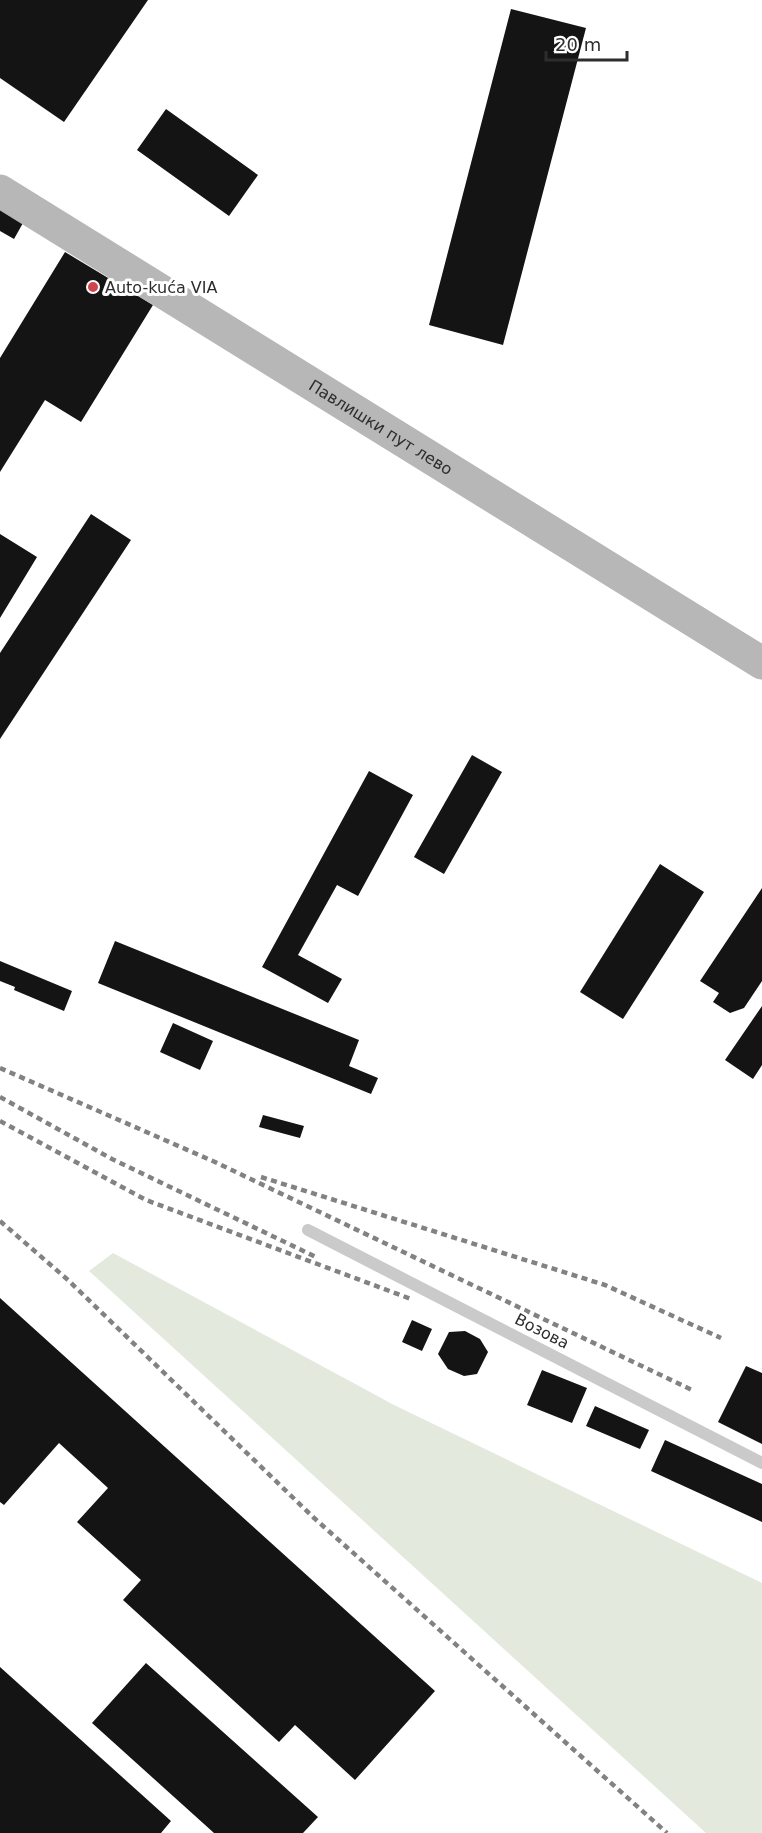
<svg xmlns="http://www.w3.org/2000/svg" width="762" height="1833" viewBox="0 0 762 1833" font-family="'DejaVu Sans',sans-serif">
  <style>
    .green { fill: #e3e9dc }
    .building { fill: #141414 }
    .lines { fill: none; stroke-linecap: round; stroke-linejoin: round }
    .lane { stroke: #cacaca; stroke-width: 12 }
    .secondary { stroke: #b7b7b7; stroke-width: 33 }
    .rail { stroke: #828282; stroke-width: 4.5; stroke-dasharray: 6 4.5; stroke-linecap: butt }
    .poi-dot { fill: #ce454d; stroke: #fff; stroke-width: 2 }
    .labels { text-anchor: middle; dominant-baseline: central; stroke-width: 6; stroke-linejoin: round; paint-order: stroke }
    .poi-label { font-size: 16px; fill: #2d2d2d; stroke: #fff; text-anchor: start }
    .street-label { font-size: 16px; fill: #2d2d2d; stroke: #fff }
  </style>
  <rect width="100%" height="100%" fill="#fff"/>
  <path class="green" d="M113,1253L394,1405L762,1583V1833H706L89,1271Z"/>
  <path class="building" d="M0,0H148L64,122L0,78Z
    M511,9L586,28L503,345L429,325Z
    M166,109L258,175L229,216L137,150Z
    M0,209L23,223L14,239L0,231Z
    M65,252L153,305L81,422L45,400L0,472V358Z
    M91,514L131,540L0,739V653Z
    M0,534L37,557L0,618Z
    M472,755L502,772L444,874L414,857Z
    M369,771L413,795L358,896L337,885L298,955L342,979L328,1003L262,967Z
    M660,864L704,892L623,1019L580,992Z
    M762,888V981L744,1008L730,1013L713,1002L719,993L700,981Z
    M115,941L359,1040L349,1066L378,1078L371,1094L98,983Z
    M0,961L72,991L64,1011L14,990L15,987L0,981Z
    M762,1006V1065L753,1079L725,1060Z
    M173,1023L213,1041L200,1070L160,1052Z
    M263,1115L304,1126L300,1138L259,1127Z
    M0,1298L435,1691L355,1780L295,1725L279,1742L123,1600L141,1580L77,1522L108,1488L59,1443L4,1505L0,1502Z
    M412,1320L432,1329L422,1351L402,1342Z
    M465,1331L480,1339L488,1352L477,1374L464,1376L448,1369L438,1354L449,1332Z
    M746,1366L762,1373V1444L718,1422Z
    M542,1370L587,1388L572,1423L527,1405Z
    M595,1406L649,1430L640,1449L586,1426Z
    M665,1440L762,1484V1522L651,1471Z
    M146,1663L318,1817L303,1833H214L92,1723Z
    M0,1667L171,1821L161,1833H0Z"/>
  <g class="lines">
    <path class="lane" d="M308,1230L762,1463"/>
    <path class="secondary" id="s1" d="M0,191L762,663"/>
    <path class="rail" d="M0,1068L215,1162L692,1390
      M0,1097L112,1159L318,1258
      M0,1121L146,1200L411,1299
      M261,1177L605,1285L721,1338
      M0,1221L68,1280L313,1517L667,1833"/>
  </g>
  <circle class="poi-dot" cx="93" cy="287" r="6"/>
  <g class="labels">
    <g class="poi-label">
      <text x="105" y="287">Auto-kuća VIA</text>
    </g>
    <g class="street-label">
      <text stroke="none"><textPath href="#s1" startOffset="448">Павлишки пут лево</textPath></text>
      <text transform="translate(542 1331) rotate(27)">Возова</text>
    </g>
  </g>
  <path d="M546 51v9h81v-9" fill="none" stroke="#2d2d2d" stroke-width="3"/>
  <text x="555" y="51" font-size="18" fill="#2d2d2d" stroke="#ffffff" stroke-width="4.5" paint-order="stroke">20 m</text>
</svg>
